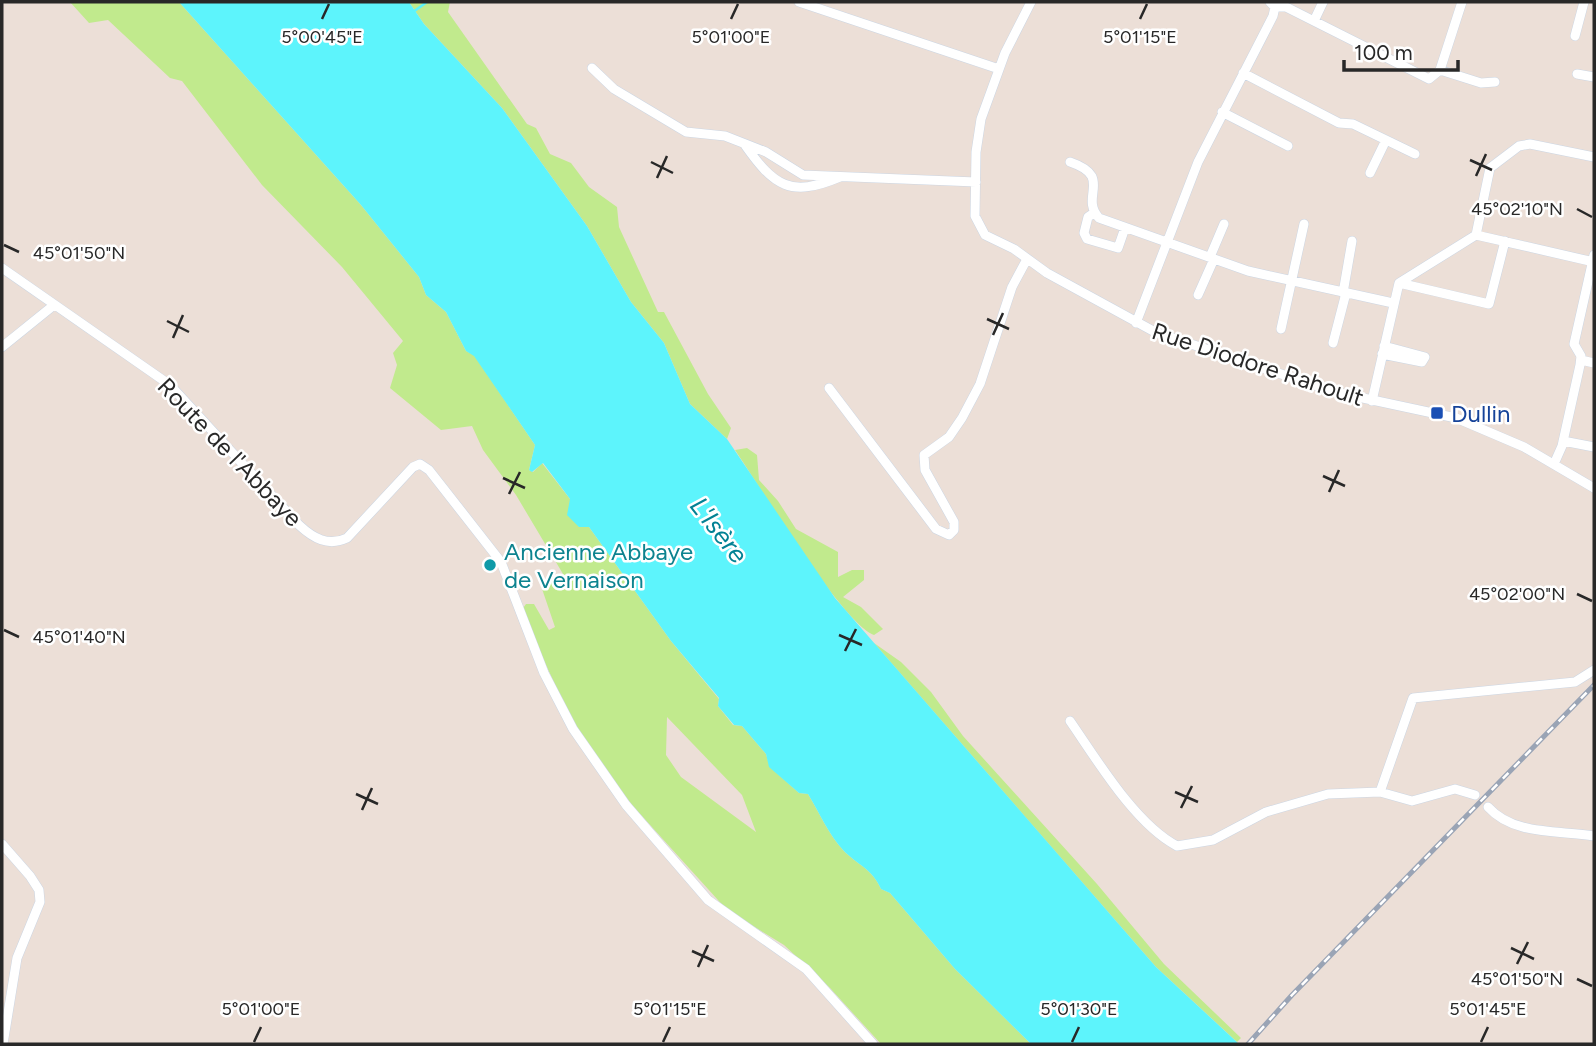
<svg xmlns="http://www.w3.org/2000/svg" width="1596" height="1046" viewBox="0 0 1596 1046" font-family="Figtree,sans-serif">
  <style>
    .green { fill: #c1ea8d; fill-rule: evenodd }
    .water { fill: #5df4fc }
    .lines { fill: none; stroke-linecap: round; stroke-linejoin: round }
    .stream { stroke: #5df4fc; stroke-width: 2.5 }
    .street-casing { stroke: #ccd6e3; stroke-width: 10 }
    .street { stroke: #fff; stroke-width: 9 }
    .rail-casing { stroke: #9aa4b5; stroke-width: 5 }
    .rail { stroke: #fff; stroke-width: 2.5; stroke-dasharray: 8; stroke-linecap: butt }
    .ticks { fill: none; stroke: #282828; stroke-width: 2.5 }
    .transit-dot { fill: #1a4fb4; stroke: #fff; stroke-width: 2.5 }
    .culture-dot { fill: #0f9aa8; stroke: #fff; stroke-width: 2.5 }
    .labels { text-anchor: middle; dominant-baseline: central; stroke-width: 5; stroke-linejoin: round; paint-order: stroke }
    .street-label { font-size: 24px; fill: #282828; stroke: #fff }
    .transit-label { font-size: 24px; fill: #164399; stroke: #fff; text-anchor: start }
    .culture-label { font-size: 24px; fill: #0d838f; stroke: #fff; text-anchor: start }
    .water-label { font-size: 26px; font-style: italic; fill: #028294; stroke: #fff }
    .ticks-label { font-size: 18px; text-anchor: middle; fill: #282828; stroke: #fff; stroke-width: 5; stroke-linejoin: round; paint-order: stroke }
  </style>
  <rect width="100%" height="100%" fill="#ecdfd7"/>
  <path class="green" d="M70,2H179L361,205L419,277L426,295L446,312L466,351L474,355L535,445L529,470L533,472L542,463L570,499L579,527H589L671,641L719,699L718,706L733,725L742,726L766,754L770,767L799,793L808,794C819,812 829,835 843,850C857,865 872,868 881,889L890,893L955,969L1031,1044H881L830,988L784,945L727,910L632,805L576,730L521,611L526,604H534L549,630L555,627L540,583L566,579L516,495L483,450L472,426L441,430L390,388L397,365L393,353L403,341L342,267L262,185L182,81L170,78L108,20L89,23ZM667,717L742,795L756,832L681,777L666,755Z
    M409,2H450L448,12L527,124L536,128L550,154L571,163L589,187L617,207L619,227L658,312H664L708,394L731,428L727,439L690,404L664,343L631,302L587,226L502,108L424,24Z
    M747,448L757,455L759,480L778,501L796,529L838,552V577L852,570H864V580L843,597L861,607L883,629L874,635C842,623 759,485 735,450Z
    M874,643L901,662L931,692L963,736L1097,884L1164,964L1241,1038L1237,1042L1156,967Z"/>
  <path class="water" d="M179,2H409L424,24L502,108L587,226L631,302L664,343L690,404L727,439L835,598L1156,967L1239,1044H1031L955,969L890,893L881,889C872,868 857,865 843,850C829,835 819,812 808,794L799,793L769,767L766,754L742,726L734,725L718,706L719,698L671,641L589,527H579L567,515L570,499L543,463L532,472L529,470L535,445L474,356L466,351L446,312L426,295L419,277L361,205Z"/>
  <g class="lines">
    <path class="stream" d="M413,12L427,2"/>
    <defs>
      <path id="street" d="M799,2L999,69
        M1031,2L1005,53L981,119L976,152L975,216L985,235L1014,249L1047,273L1155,332L1335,392L1456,418L1524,447L1594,488
        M1270,2L1275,7H1286L1429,79L1440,70L1462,2
        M1314,21L1323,2
        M1575,36L1584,2
        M592,68L614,89L686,132L725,136L766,152L803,175L976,182
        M1440,70L1481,83L1495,82
        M1243,73L1339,123L1353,124L1415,154
        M1577,74L1594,77
        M1222,112L1288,146
        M745,145C774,186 790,198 840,177
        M1070,162C1114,177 1079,196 1099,218L1248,271L1393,303
        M1370,173L1386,140
        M1094,213L1088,217L1084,233L1087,239L1118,248L1125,228
        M1476,235L1490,168L1519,146L1530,144L1594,157
        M1476,235L1594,262
        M1210,257L1224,224
        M2,268L170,385L299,525C313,538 328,547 347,538L413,467L420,464L429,470L501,562L544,673L573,729L626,805L708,900L806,969L873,1044
        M1399,283L1489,304L1505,241
        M1343,293L1352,241
        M1198,295L1214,259
        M1136,323L1198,162L1273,16L1275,7
        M1281,329L1304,224
        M1333,343L1346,293
        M2,347L54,305
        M1382,354L1422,362L1425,357L1384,346
        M1581,360L1594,363
        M829,388L936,529L949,535L954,530V522L925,470L924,455L949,437L962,418L980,384L1012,287L1027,259
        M1372,401L1399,283L1476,235
        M1563,441L1594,447
        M1554,464L1562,446L1580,365L1581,356L1574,344L1594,255
        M1070,721C1097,760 1135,824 1177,846L1213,840L1266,812L1328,794L1380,792L1412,801L1455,789L1475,795
        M1380,792L1413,698L1575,682L1594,670
        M1488,807C1514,836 1559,830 1594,836
        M2,844L30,876L39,890L40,902L17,958L3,1044"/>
    </defs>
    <use href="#street" class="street-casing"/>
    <use href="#street" class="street"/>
    <defs>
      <path id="rail" d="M1248,1044L1292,995L1594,685"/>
    </defs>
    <use href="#rail" class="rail-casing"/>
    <use href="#rail" class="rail"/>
  </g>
  <path class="ticks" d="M322,19L329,4M731,19L738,4M1140,19L1147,4M1470,160L1492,170M651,162L673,173M1476,176L1486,154M657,178L667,156M1577,209L1592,217M4,245L19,252M987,319L1009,329M167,321L189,332M993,335L1003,313M173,338L183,315M1323,476L1345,486M503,478L525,488M1329,492L1339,470M509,494L520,472M1577,594L1592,601M4,630L19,637M839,635L862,645M845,651L856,629M1175,792L1198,802M356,794L378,804M1181,808L1192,786M362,810L372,788M1511,948L1534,959M692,951L714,961M1517,964L1528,942M698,967L708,945M1577,979L1592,986M254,1042L261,1027M663,1042L670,1027M1072,1042L1079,1027M1481,1042L1488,1027"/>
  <rect class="transit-dot" x="1430" y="406" width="14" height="14" rx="3.5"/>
  <circle class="culture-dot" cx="490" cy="565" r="7"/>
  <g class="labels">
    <g class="street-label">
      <text transform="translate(1258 364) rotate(18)">Rue Diodore Rahoult</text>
      <text transform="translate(230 452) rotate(46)">Route de l'Abbaye</text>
    </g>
    <g class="transit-label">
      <text x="1451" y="413">Dullin</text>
    </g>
    <g class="culture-label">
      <text x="504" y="551">Ancienne Abbaye<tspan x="504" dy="28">de Vernaison</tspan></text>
    </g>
    <g class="water-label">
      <text transform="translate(719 530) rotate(52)">L'Isère</text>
    </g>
  </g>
  <g class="ticks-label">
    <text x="322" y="43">5°00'45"E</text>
    <text x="731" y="43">5°01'00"E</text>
    <text x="1140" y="43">5°01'15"E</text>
    <text x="1517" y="215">45°02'10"N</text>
    <text x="79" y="259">45°01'50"N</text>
    <text x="1517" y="600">45°02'00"N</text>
    <text x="79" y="643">45°01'40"N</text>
    <text x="1517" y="985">45°01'50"N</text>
    <text x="261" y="1015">5°01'00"E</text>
    <text x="670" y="1015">5°01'15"E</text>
    <text x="1079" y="1015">5°01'30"E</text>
    <text x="1488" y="1015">5°01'45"E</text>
  </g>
  <rect width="1596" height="1046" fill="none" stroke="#282828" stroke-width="7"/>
  <path d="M1344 60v10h114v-10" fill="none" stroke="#282828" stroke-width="3.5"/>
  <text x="1354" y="60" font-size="21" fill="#282828" stroke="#ffffff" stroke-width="5" paint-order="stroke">100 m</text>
</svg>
